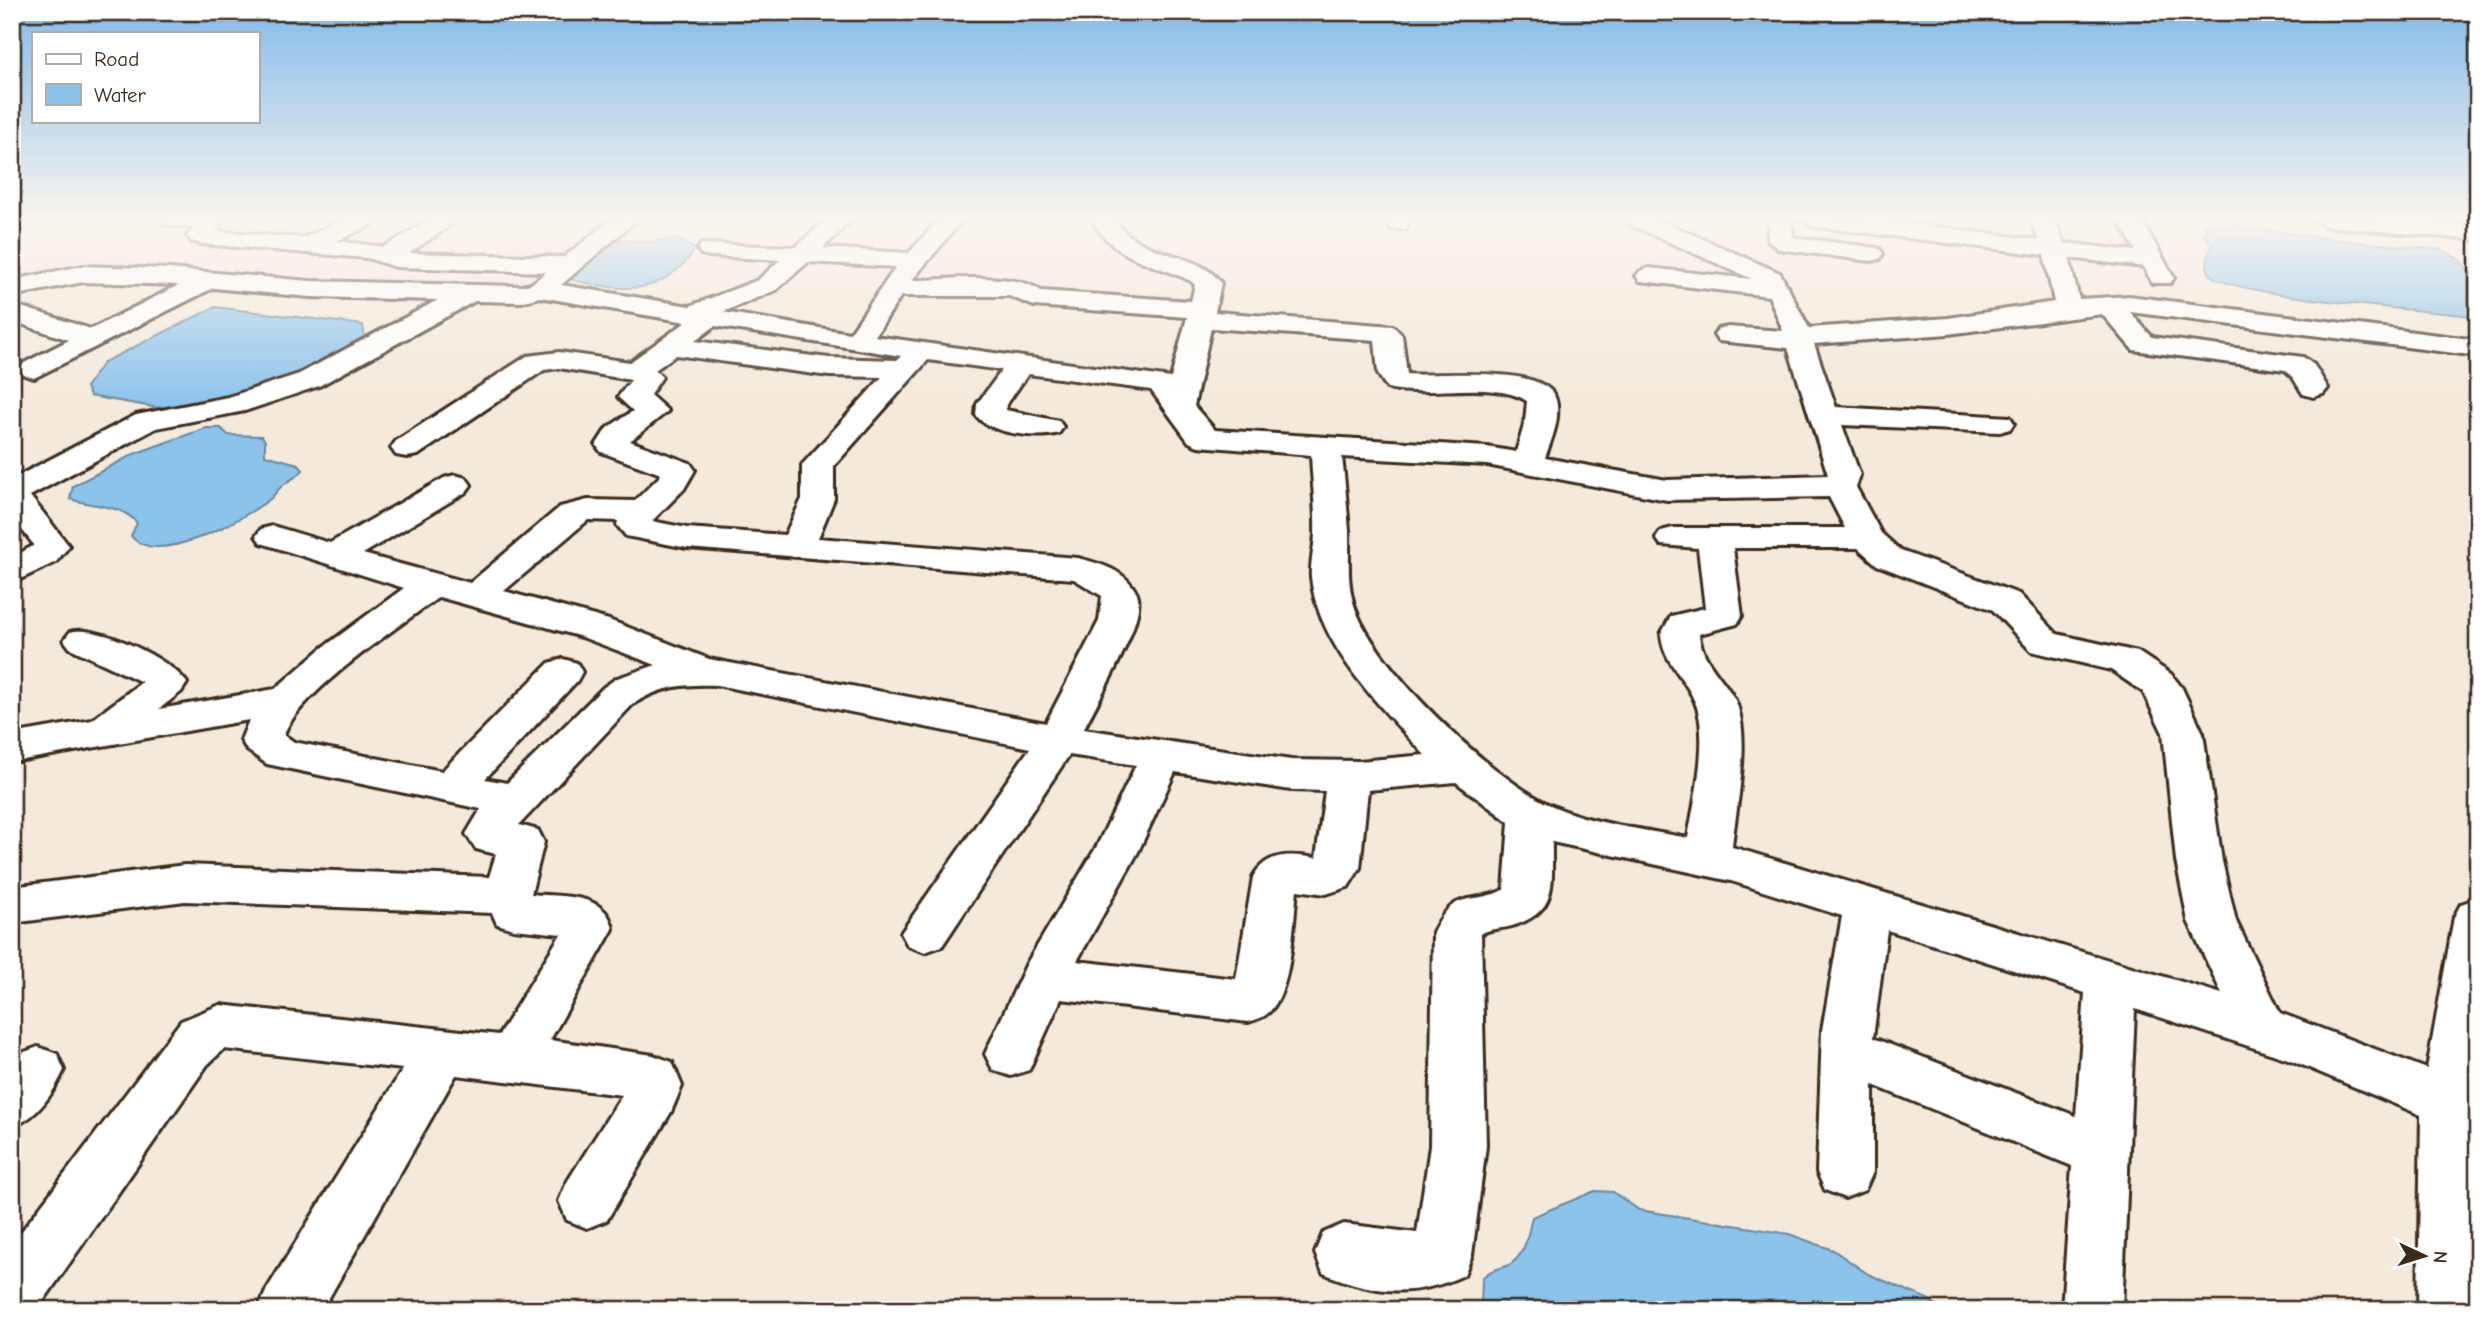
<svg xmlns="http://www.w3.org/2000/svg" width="2490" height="1322" viewBox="0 0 2490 1322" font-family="'Comic Neue',sans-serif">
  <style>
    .water { fill: #8cc3eb; stroke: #6c8699; stroke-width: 2 }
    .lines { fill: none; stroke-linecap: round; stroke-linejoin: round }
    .minor-casing { stroke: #3b2a1e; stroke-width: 6 }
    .minor { fill: #fff; fill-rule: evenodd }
  </style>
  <rect width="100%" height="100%" fill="#f3e9dc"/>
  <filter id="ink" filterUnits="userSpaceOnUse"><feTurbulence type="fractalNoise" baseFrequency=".0143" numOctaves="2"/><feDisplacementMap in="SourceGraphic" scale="14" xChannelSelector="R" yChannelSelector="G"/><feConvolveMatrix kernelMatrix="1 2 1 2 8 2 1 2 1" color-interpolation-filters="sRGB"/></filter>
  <g filter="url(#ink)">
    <path class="water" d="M2216,223L2339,240L2442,250L2460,260L2478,283V317C2438,311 2228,297 2210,274C2204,267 2209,252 2213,245L2204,236L2206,230L2202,224Z
      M614,239L649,242L677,239L696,249C668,287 641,293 596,285C585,283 574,282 564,276Z
      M215,307L363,325L365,340L303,374L216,401L159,408L90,396L86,387L104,362Z
      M206,428H221L228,435L262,436L265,441V455L298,464L303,470C297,478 288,480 281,487C277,490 275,495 270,499C245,518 157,569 131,536L137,523C121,503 91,507 70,499L73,486L134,454Z
      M1595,1191L1613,1192L1639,1210L1789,1234L1833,1250L1868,1274L1930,1300L1940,1310H1481L1482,1278C1496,1265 1501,1271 1512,1263C1526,1253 1528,1233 1532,1217Z"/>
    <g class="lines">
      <defs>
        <path id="minor" d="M160,219H219L222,223L216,231L303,238L345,219H376L373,224L337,241L384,247L431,219H460L409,253L564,257L612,219H638L561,285L690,306L758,280L780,260L710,256L701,254L698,249L701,244L796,247L827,219H853L823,248L909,253L939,219H963L912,280C946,280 1014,271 1041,291L1191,301L1195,285L1191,281C1150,261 1117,262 1091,219H1114C1140,260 1197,249 1221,283L1215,312L1393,326L1402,335L1407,374C1436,377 1547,363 1556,400C1561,419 1551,441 1545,458L1667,480L1828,475L1788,348L1718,341L1714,335L1718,329L1728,327L1783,331L1769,296L1640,281L1636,276L1640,271L1649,268L1752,279L1629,224L1626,219H1658L1780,273L1809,328L1948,318L2054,302L2044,255L1812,226L1801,219H1874L2039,240L2030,219H2054L2064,243L2136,251L2118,219H2141L2174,278L2170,283H2152L2144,267L2069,258L2079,299L2129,296L2478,340V356L2130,312L2152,337L2303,357L2314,365L2328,388L2323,394L2313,397L2303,394L2292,376L2285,370L2133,350L2102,314L1948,334L1814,344L1836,407L2010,417L2014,423L2010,429L1999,432L1842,425L1860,475L1856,487L1881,533L1901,551L2019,594L2057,634L2138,652L2171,674L2182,688L2203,733L2222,861L2236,921L2280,1013L2427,1069L2454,917L2461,904L2478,898V1310H2418L2421,1115L2288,1059L2135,1009L2122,1310H2062L2072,1166L1873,1085V1172L1865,1190L1845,1198L1825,1190L1817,1172L1822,1030L1842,916L1731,881L1552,842C1551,883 1560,911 1512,926C1502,929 1489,928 1481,934L1486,1146L1472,1255L1464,1275C1414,1298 1374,1294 1323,1273L1315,1253L1323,1233L1344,1224L1417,1233L1430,1146L1433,932C1456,887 1468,906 1504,890L1509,822L1456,782L1368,790L1360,868L1348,887L1326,894L1297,890C1293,921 1293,992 1268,1013C1263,1018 1255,1020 1248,1022L1061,999L1029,1070L1011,1076L993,1070L985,1054L1027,963L1097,846L1136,765L1069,755L942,946L925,952L908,946L901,933L1030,748L717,685C685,684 659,686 632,705L519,825L538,830L544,842L531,894C560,897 607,892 613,929L550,1040L653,1055L672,1062L682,1086L671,1112L607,1220L587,1228L567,1220L559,1201L567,1182L622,1095L456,1075L322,1310H258L267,1289L403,1069L224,1049L207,1065L37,1310H12V1244L181,1021L220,1005L499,1035L561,934L514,929L497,924L492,913L185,901L12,923V887L185,865L489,877L496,854L476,849L466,834L481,809L267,764L247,750L241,740L249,720L12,762V734L92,720L142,682L70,648L64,640L70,632C97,624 171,659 187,683L181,692L159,709L275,689L321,649L404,588L261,543L256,536L261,529L273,526L330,543L444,478L455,475L466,478L471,485L466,492L363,554L470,583L560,507L588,500L635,501L659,477L661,474L601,452L596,445L607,428L633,411L618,397L631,380L559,368L544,370L418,455L407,457L396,455L391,448L396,441L527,356L559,352L630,362L686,322L540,297L521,302L475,301L319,386L245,411L156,428L30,496L69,546L56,562L12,583V558L34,545L12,517V479L136,415L228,397L299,374L438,300L310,297L213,288L34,378L24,375L20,369L24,363L69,340L12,321V304L91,329L179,285L83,282L12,296V280L83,266L170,269L310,281L521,286L531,284L546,272L396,267L367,258L202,244L191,241L187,236L193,228L163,224ZM808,262L896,267L850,333L723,312L776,290ZM901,296H1009L1034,306L1187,317L1171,378L875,336ZM715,326L901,356L897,360L829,358L695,341ZM1211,328L1375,340L1378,374L1387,388C1428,398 1492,379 1527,401L1525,422L1516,452L1487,447L1215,430L1194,406ZM676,355L829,376L882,377L802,465V499L785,535L687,528L652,521L684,489L695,470L690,463L630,441L668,411L650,395L662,377L655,370ZM928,360L1002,370L977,404L976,415C989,434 1038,439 1059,433L1063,427L1059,421L1006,410L1007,404L1028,374L1151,390L1189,442L1198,446L1311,455C1312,481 1316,508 1315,535C1314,549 1310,564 1311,577C1318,646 1381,707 1425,755L1359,761L1291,760L1084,729C1096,703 1148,618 1137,594C1126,570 1101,564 1078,558L818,538L834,499V466ZM1342,457L1487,465L1667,500L1829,497L1845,528H1673L1661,531L1656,538L1661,545L1698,548L1705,608L1671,616L1661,634C1663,662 1685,677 1695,702C1710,737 1694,801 1688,838C1642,829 1591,824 1548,804C1491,777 1373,666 1354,605C1346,579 1350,557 1349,531C1347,506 1345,481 1342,457ZM588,520L618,521L617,525L626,536L687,548L1074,579L1102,596L1099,621L1046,723L709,659L609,620L504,591ZM1733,548H1858L1877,565L1993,610L2031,651L2111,670L2143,692L2163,733L2176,861L2188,921L2222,994L1732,847C1736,807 1752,737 1735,700C1723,677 1701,661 1699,634L1737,624L1742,616ZM439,597L582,637L656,665L617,678L604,687L507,783L485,779L577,681L582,672L577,663L563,659L549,663L442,771L294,742L284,735C297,694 402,624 439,597ZM1175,772L1291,790L1325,791L1316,858C1291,854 1266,852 1253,877L1236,979L1077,961L1138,852ZM1887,930L2085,993L2076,1116L1873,1038Z
          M1386,219H1410L1406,229H1390Z
          M1768,219H1792L1793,237L1871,247L1880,249L1883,254L1880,259L1871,261L1778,249L1768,240Z
          M2314,219H2408L2478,226V240L2325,226Z
          M38,1047L57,1054L64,1070C52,1095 38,1117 12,1127V1063L19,1054Z"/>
      </defs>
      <use href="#minor" class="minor-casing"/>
      <use href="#minor" class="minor"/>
    </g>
  </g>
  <linearGradient id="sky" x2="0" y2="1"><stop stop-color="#83bae9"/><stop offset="0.54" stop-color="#faf5ef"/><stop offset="1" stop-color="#faf5ef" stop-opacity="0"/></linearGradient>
  <rect width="2490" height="405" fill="url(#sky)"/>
  <rect width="2490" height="1322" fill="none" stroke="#fff" stroke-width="42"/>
  <rect x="21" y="21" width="2448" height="1280" fill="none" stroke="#3b2a1e" stroke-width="2.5" filter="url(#ink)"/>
  <rect x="32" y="32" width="228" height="91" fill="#ffffff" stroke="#b1aaa5" stroke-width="2"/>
  <rect x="46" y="54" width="35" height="10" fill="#ffffff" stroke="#b1aaa5" stroke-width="2"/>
  <text x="94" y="66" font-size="21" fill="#3b2a1e">Road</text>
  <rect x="46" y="84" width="35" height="21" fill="#8cc3eb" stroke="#b1aaa5" stroke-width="2"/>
  <text x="94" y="102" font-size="21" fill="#3b2a1e">Water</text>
  <g transform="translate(2424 1256) rotate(94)" stroke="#ffffff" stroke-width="5" paint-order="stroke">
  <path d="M0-5L12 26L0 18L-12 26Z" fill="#3b2a1e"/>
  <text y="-10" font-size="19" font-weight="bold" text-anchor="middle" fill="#3b2a1e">N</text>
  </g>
</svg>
